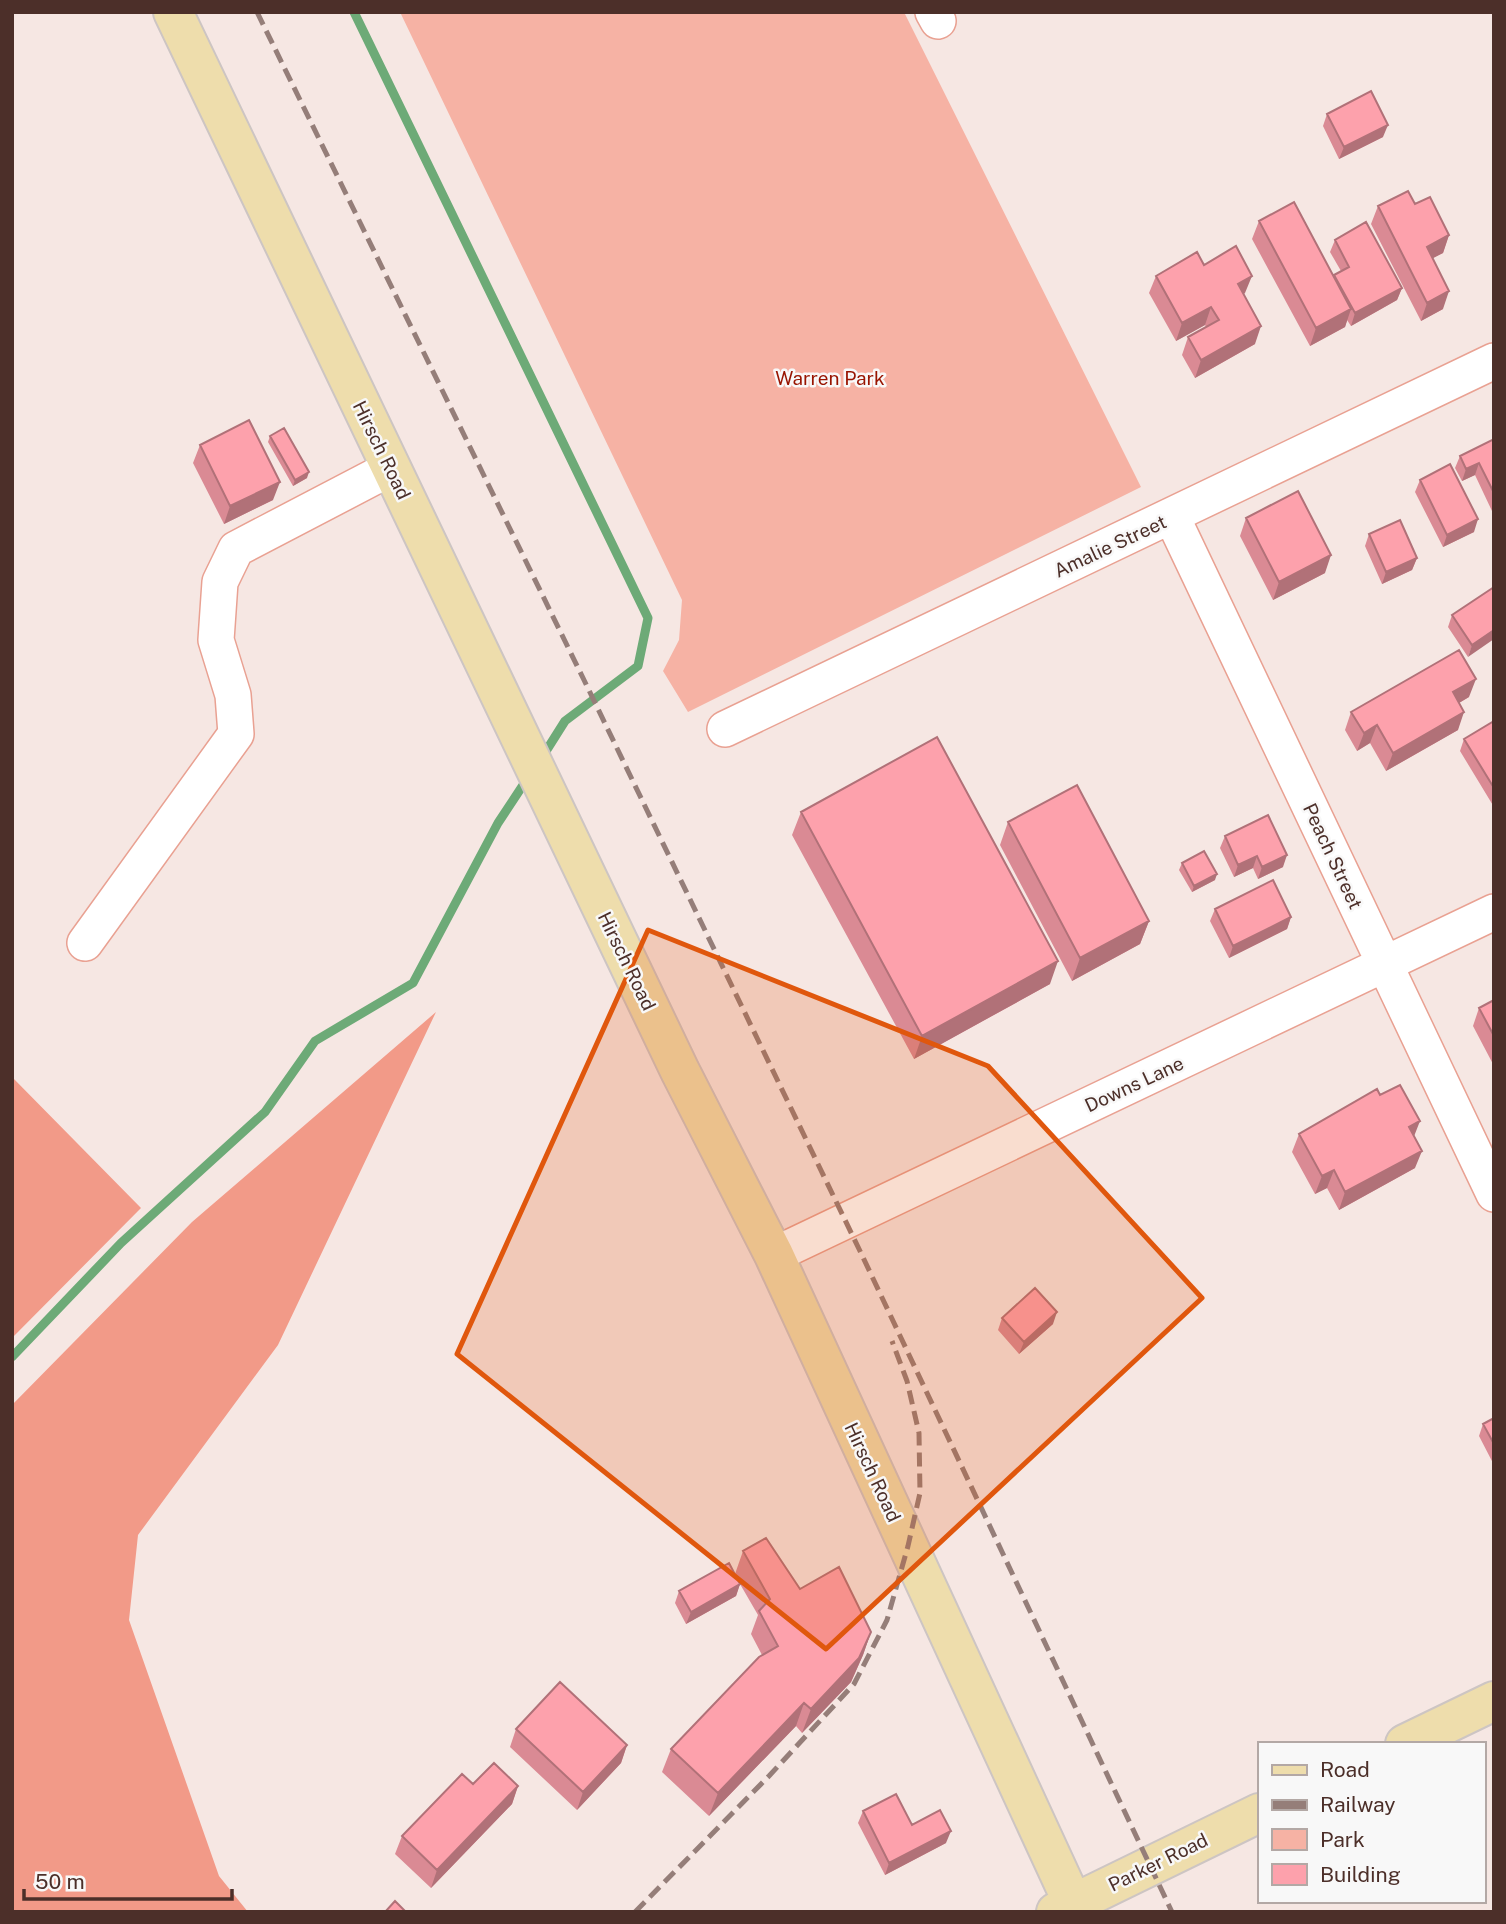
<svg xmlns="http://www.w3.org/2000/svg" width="1506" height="1924" viewBox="0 0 1506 1924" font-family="'Public Sans',sans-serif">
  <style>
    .green { fill: #f6b2a4 }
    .forest { fill: #f29a88 }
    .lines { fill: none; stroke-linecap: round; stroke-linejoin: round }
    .stream { stroke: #6daa77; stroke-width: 9 }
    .minor-casing { stroke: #e9a192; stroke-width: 38 }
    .major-casing { stroke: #cdc5c3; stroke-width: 42 }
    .minor { stroke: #fff; stroke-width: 35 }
    .major { stroke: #eeddac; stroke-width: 38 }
    .rail { stroke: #957e79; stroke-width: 5; stroke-dasharray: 14 7; stroke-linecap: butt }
    .wall { fill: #da8a94 }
    .shaded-wall { fill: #b17178 }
    .building { fill: #fda1ac; stroke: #b17178; stroke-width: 2 }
    .marked { fill: #e0570d; fill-opacity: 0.2; stroke: #e0570d; stroke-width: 5; stroke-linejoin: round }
    .labels { text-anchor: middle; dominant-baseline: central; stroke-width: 5; stroke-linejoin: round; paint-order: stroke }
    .park-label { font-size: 19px; fill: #981400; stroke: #f8f8f8 }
    .street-label { font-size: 19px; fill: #4c2f29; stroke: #f8f8f8 }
  </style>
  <rect width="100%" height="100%" fill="#f6e7e3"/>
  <path class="green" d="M400,12H904L1141,487L688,712L663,671L679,640L682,600Z"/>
  <path class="forest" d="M436,1012L278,1345L138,1535L129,1620L219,1876L248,1912H12V1405L192,1222Z
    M12,1077L141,1208L12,1338Z"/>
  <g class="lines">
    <path class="stream" d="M354,12L648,618L638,666L565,721L541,759
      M12,1357L121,1243L265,1112L315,1041L413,983L498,823L529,776"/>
    <defs>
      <path id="minor" d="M933,12L938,21
        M1172,517L1494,1194
        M725,729L1494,361
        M85,943L236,734L233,695L216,640L220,582L236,549L391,468
        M774,1255L1494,912"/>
      <path id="major" d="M173,12L680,1071L774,1255L1077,1912
        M1405,1744L1494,1701
        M1056,1912L1259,1813"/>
    </defs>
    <use href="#minor" class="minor-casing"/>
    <use href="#major" class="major-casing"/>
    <use href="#minor" class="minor"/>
    <use href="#major" class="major"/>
    <path class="rail" d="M257,12L584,680L860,1251L1172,1912
      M635,1912L769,1776L854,1684L887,1620L908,1546L920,1493L919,1433L907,1381L892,1341"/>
  </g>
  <path class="wall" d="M1327,114L1383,137L1339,159L1323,126Z
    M1378,206L1449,235L1443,253L1432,258L1443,309L1421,321L1371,224Z
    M1259,221L1334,276L1341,271L1330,252L1335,240L1402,288L1397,300L1351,326L1347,320L1345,327L1310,346L1252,239Z
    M1204,265L1245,293L1243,294L1255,344L1195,378L1182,355L1188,337L1206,327L1205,325L1176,341L1149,293L1156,276Z
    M270,436L307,478L293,486L268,442Z
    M1494,439V510L1492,511L1475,475L1462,481L1455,468L1460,456Z
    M200,445L273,500L224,524L193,463Z
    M1420,480L1474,532L1443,547L1415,492Z
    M1246,518L1325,573L1273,600L1240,536Z
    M1369,534L1417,558L1412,570L1382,584L1365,546Z
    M1494,587L1468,657L1448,627L1452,615Z
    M1469,697L1459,703L1458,730L1386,771L1370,743L1357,751L1345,730L1351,712Z
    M1494,721V807L1460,751L1464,739Z
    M801,812L1050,984L914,1059L792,835Z
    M1008,822L1149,921L1140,944L1072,981L1000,845Z
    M1225,836L1283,867L1258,879L1253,868L1234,877L1220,848Z
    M1182,863L1215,880L1192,892L1179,870Z
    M1215,909L1291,917L1287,929L1229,958L1210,921Z
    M1494,1000V1066L1473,1026L1479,1008Z
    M1380,1095L1414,1137L1415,1168L1339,1210L1327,1188L1315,1194L1292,1152L1299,1134Z
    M1002,1318L1053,1324L1019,1354L998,1330Z
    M1494,1418V1465L1479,1436L1483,1424Z
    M743,1551L800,1589L871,1632L863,1655L851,1682L802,1733L796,1726L709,1816L662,1772L671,1749L762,1655L751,1634L758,1615L740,1584L736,1596L686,1624L675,1603L679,1591L735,1574Z
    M516,1729L627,1745L621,1763L577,1810L510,1747Z
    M473,1784L518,1786L512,1804L431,1888L395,1854L402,1836Z
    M863,1811L912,1825L946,1843L885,1875L858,1823Z"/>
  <path class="shaded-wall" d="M1388,125L1383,137L1339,159L1344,147Z
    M1449,235L1443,253L1420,265L1427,247Z
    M1252,276L1245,293L1231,302L1238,284Z
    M1402,288L1397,300L1351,326L1355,313Z
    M1449,291L1443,309L1421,321L1427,303Z
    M1211,307L1205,325L1176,341L1182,323Z
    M1351,309L1345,327L1310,346L1316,328Z
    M1261,326L1255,344L1195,378L1201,360Z
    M1479,463L1475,475L1462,481L1466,469Z
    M309,472L307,478L293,486L295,480Z
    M280,482L273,500L224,524L230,506Z
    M1478,519L1474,532L1443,547L1447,535Z
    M1331,555L1325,573L1273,600L1279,582Z
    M1417,558L1412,570L1382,584L1386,572Z
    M1494,630V639L1468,657L1472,645Z
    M1476,679L1469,697L1447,710L1453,692Z
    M1464,712L1458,730L1386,771L1393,753Z
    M1377,725L1370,743L1357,751L1364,733Z
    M1287,855L1283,867L1258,879L1262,867Z
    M1257,856L1253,868L1234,877L1238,865Z
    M1217,874L1215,880L1192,892L1194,886Z
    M1291,917L1287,929L1229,958L1233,946Z
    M1149,921L1140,944L1072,981L1080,958Z
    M1058,961L1050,984L914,1059L922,1036Z
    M1420,1121L1413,1139L1409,1127Z
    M1422,1151L1415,1168L1339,1210L1345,1192Z
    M1334,1170L1327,1188L1315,1194L1322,1176Z
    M1057,1312L1053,1324L1019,1354L1024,1342Z
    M740,1584L736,1596L686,1624L691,1612Z
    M871,1632L863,1655L851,1682L802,1733L811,1709Z
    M804,1703L796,1726L709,1816L718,1793Z
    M627,1745L621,1763L577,1810L583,1792Z
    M518,1786L512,1804L431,1888L437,1870Z
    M951,1831L946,1843L885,1875L889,1863Z"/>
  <path class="building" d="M1371,91L1388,125L1344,147L1327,114Z
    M1408,191L1415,204L1430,197L1449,235L1427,247L1449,291L1427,303L1378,206Z
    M1294,202L1351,309L1316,328L1259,221Z
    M1366,222L1402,288L1355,313L1334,275L1349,267L1335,240Z
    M1236,246L1252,276L1238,284L1261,326L1201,360L1188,337L1219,320L1211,307L1182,323L1156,276L1197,252L1204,265Z
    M249,420L280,482L230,506L200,445Z
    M284,428L309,472L295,480L270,436Z
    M1494,439V493L1479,463L1466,469L1460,456Z
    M1450,464L1478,519L1447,535L1420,480Z
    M1298,491L1331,555L1279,582L1246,518Z
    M1400,520L1417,558L1386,572L1369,534Z
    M1494,587V630L1472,645L1452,615Z
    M1459,650L1476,679L1453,692L1464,712L1393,753L1377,725L1364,733L1351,712Z
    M1494,721V788L1464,739Z
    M937,737L1058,961L922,1036L801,812Z
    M1077,785L1149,921L1080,958L1008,822Z
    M1268,815L1287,855L1262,867L1257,856L1238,865L1225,836Z
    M1204,851L1217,874L1194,886L1182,863Z
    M1273,880L1291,917L1233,946L1215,909Z
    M1494,1000V1036L1479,1008Z
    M1400,1085L1420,1121L1409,1127L1422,1151L1345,1192L1334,1170L1322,1176L1299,1134L1377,1089L1380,1095Z
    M1035,1288L1057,1312L1024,1342L1002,1318Z
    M1494,1418V1444L1483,1424Z
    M766,1538L800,1589L839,1567L871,1632L859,1658L811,1709L804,1703L718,1793L671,1749L759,1657L778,1646L759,1611L770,1599L743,1551Z
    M729,1563L740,1584L691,1612L679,1591Z
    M560,1682L627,1745L583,1792L516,1729Z
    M494,1763L518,1786L437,1870L402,1836L462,1774L473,1784Z
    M896,1794L912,1825L940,1810L951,1831L889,1863L863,1811Z
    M395,1901L406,1912H385Z"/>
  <path class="marked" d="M648,930L988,1066L1202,1298L826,1649L457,1354Z"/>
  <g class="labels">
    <g class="park-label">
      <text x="830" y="378">Warren Park</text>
    </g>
    <g class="street-label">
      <text transform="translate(382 450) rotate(64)">Hirsch Road</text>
      <text transform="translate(1110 546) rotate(-25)">Amalie Street</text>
      <text transform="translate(1333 856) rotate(65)">Peach Street</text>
      <text transform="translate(627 961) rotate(64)">Hirsch Road</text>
      <text transform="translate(1134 1084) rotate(-25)">Downs Lane</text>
      <text transform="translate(873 1472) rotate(65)">Hirsch Road</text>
      <text transform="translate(1158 1862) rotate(-26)">Parker Road</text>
    </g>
  </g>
  <rect width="1506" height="1924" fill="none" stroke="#4c2f29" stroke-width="28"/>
  <rect x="1258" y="1742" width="228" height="161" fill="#f8f8f8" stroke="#b3a8a5" stroke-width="2"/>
  <rect x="1272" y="1765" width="35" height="10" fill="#eeddac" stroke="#b3a8a5" stroke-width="2"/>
  <text x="1320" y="1777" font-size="21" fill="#4c2f29">Road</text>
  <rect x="1272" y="1800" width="35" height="10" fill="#957e79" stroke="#b3a8a5" stroke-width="2"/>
  <text x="1320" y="1812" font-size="21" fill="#4c2f29">Railway</text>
  <rect x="1272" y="1829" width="35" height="21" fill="#f6b2a4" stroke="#b3a8a5" stroke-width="2"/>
  <text x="1320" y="1847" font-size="21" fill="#4c2f29">Park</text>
  <rect x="1272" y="1864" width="35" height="21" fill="#fda1ac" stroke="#b3a8a5" stroke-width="2"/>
  <text x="1320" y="1882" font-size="21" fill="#4c2f29">Building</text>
  <path d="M24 1889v10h208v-10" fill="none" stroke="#4c2f29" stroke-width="3.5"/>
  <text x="35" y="1889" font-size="21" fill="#4c2f29" stroke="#f8f8f8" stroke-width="5" paint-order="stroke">50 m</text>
</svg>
